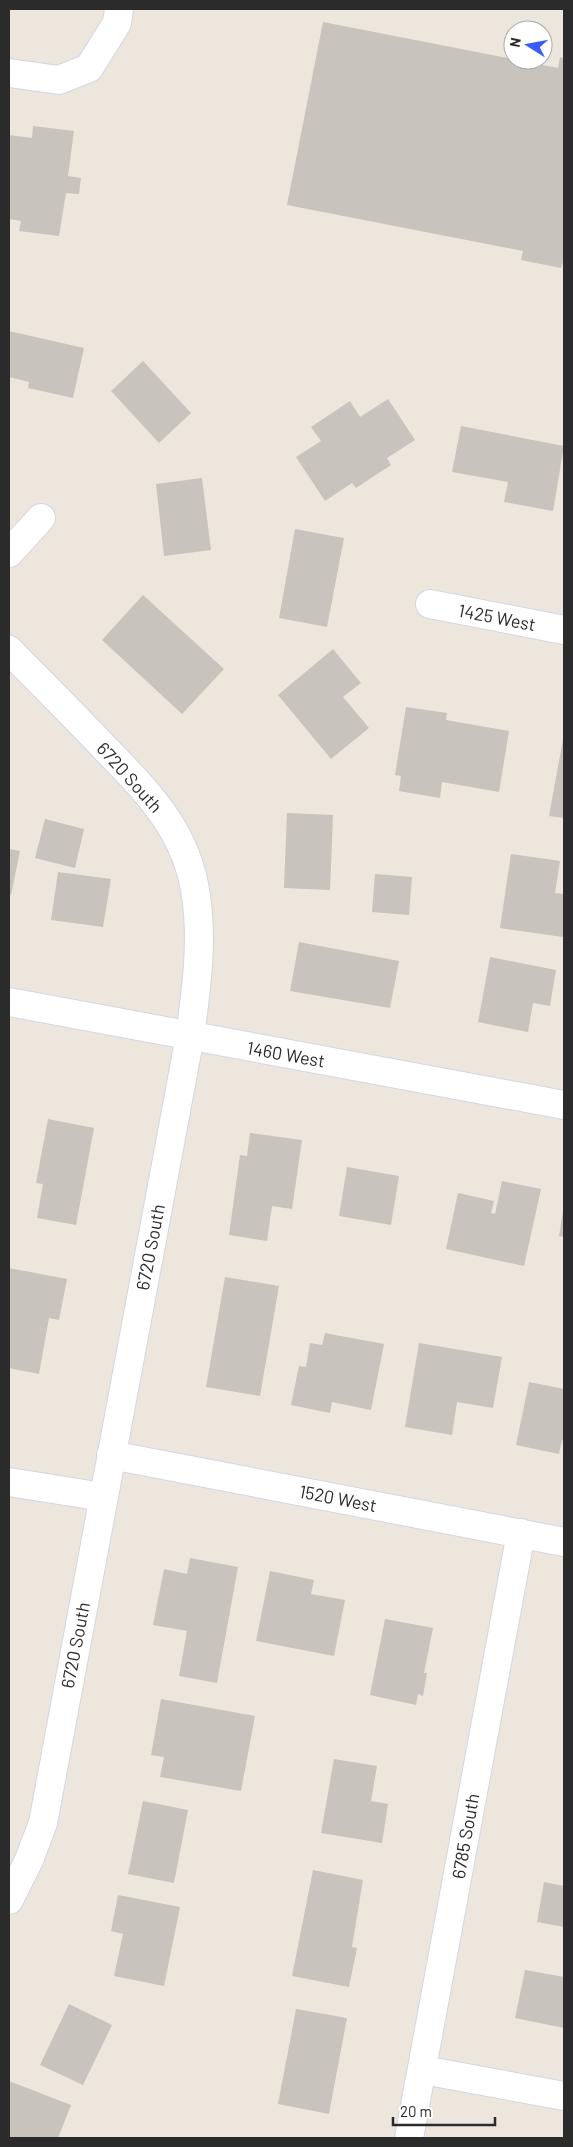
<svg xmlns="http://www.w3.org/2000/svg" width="573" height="2147" viewBox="0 0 573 2147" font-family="Barlow,sans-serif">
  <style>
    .building { fill: #c8c3bc }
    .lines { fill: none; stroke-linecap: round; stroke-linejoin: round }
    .minor-casing { stroke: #d2d5e4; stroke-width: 30 }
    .minor { stroke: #fff; stroke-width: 28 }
    .labels { text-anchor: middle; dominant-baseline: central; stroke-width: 4; stroke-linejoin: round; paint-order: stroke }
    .street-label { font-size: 18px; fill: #2b2b2b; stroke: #fff }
  </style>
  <rect width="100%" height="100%" fill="#ede6dc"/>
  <path class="building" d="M323,22L558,68L560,57L564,58V259L561,268L521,260L523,251L287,205Z
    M33,126L74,131L68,176L81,178L79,194L66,193L59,236L19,231L21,221L9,219V135L32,138Z
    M9,331L84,348L73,398L28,388L29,382L9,377Z
    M143,361L191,413L159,443L111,391Z
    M388,399L415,440L387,458L391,465L356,488L352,483L325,501L296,457L321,441L311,427L350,401L360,417Z
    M461,426L564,446L553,511L504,502L508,482L452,472Z
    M202,478L211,550L164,556L156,484Z
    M295,529L344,538L327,627L279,618Z
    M143,595L224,669L182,714L102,640Z
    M333,649L361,683L343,697L369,728L331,759L278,695Z
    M406,707L447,713L446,720L509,731L499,792L442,782L440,798L399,791L401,776L395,775Z
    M563,739H564V818L549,816Z
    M287,813L333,815L330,890L284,888Z
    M45,819L84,829L75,868L35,858Z
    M9,849L20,851L11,895H9Z
    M511,854L560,861L555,893L564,894L563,937L500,928Z
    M58,872L111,879L103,927L51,920Z
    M375,874L412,877L409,915L372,912Z
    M299,942L399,961L390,1008L290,991Z
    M490,957L556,970L550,1006L533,1003L528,1032L478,1022Z
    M48,1119L94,1128L76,1225L37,1218L43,1184L36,1183Z
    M250,1133L302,1140L292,1209L272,1206L267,1241L229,1235L240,1155L247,1156Z
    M347,1167L399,1176L391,1225L339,1216Z
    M502,1181L541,1189L524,1266L446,1249L458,1193L494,1201L491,1213L495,1214Z
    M563,1211H564V1237L559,1236Z
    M9,1268L67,1279L59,1320L49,1318L39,1374L9,1368Z
    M225,1277L279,1286L260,1396L206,1387Z
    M325,1333L384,1344L371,1410L332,1402L330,1413L291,1405L299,1366L306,1367L310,1343L322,1345Z
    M419,1343L502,1357L493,1408L457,1402L452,1435L405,1427Z
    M529,1382L564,1389V1440H562L559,1454L516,1445Z
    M190,1558L238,1567L217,1683L179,1676L187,1631L153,1625L164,1569L187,1574Z
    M270,1571L314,1580L311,1594L345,1600L334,1656L256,1641Z
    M385,1619L433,1628L424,1673H427L423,1696L418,1694L416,1705L370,1695Z
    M161,1699L255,1716L241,1791L160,1777L164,1757L151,1755Z
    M334,1759L377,1766L371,1801L388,1804L382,1843L321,1833Z
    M143,1801L188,1810L174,1883L128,1874Z
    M313,1870L363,1880L352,1947L357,1948L349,1987L292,1976Z
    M544,1882L564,1886V1927L537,1922Z
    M118,1895L180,1907L164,1986L114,1976L123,1934L111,1931Z
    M525,1970L564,1977V2028L515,2018Z
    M69,2004L112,2025L83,2085L40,2065Z
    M296,2009L347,2018L329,2114L278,2104Z
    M9,2081L71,2105L58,2138H9Z"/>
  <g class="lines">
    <defs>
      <path id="minor" d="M9,73L59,80L89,68L117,23L119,9
        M9,553L41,518
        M430,604L564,630
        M9,650C39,681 70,711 99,742C144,789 187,828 196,896C203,943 196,990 190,1036L43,1823L29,1860L9,1900
        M9,1002L564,1105
        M111,1455L564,1542
        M9,1482L103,1497
        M423,2070L564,2096
        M409,2138L521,1533"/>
    </defs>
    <use href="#minor" class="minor-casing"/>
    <use href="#minor" class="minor"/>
  </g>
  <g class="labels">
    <g class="street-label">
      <text transform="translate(497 617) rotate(11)">1425 West</text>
      <text transform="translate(130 777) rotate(48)">6720 South</text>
      <text transform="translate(286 1054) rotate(10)">1460 West</text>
      <text transform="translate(150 1247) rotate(-79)">6720 South</text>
      <text transform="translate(338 1498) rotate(11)">1520 West</text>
      <text transform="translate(75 1645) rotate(-79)">6720 South</text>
      <text transform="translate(465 1836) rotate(-80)">6785 South</text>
    </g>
  </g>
  <rect width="573" height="2147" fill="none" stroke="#2b2b2b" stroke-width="20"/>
  <g transform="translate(528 45) rotate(281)"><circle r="24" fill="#ffffff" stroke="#aaaaaa"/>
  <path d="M0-4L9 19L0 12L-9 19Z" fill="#395dfd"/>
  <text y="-8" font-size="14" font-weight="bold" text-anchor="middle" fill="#2b2b2b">N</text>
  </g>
  <path d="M393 2117v8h102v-8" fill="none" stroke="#2b2b2b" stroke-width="2.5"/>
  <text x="400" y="2117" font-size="15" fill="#2b2b2b" stroke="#ffffff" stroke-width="4" paint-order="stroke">20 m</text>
</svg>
